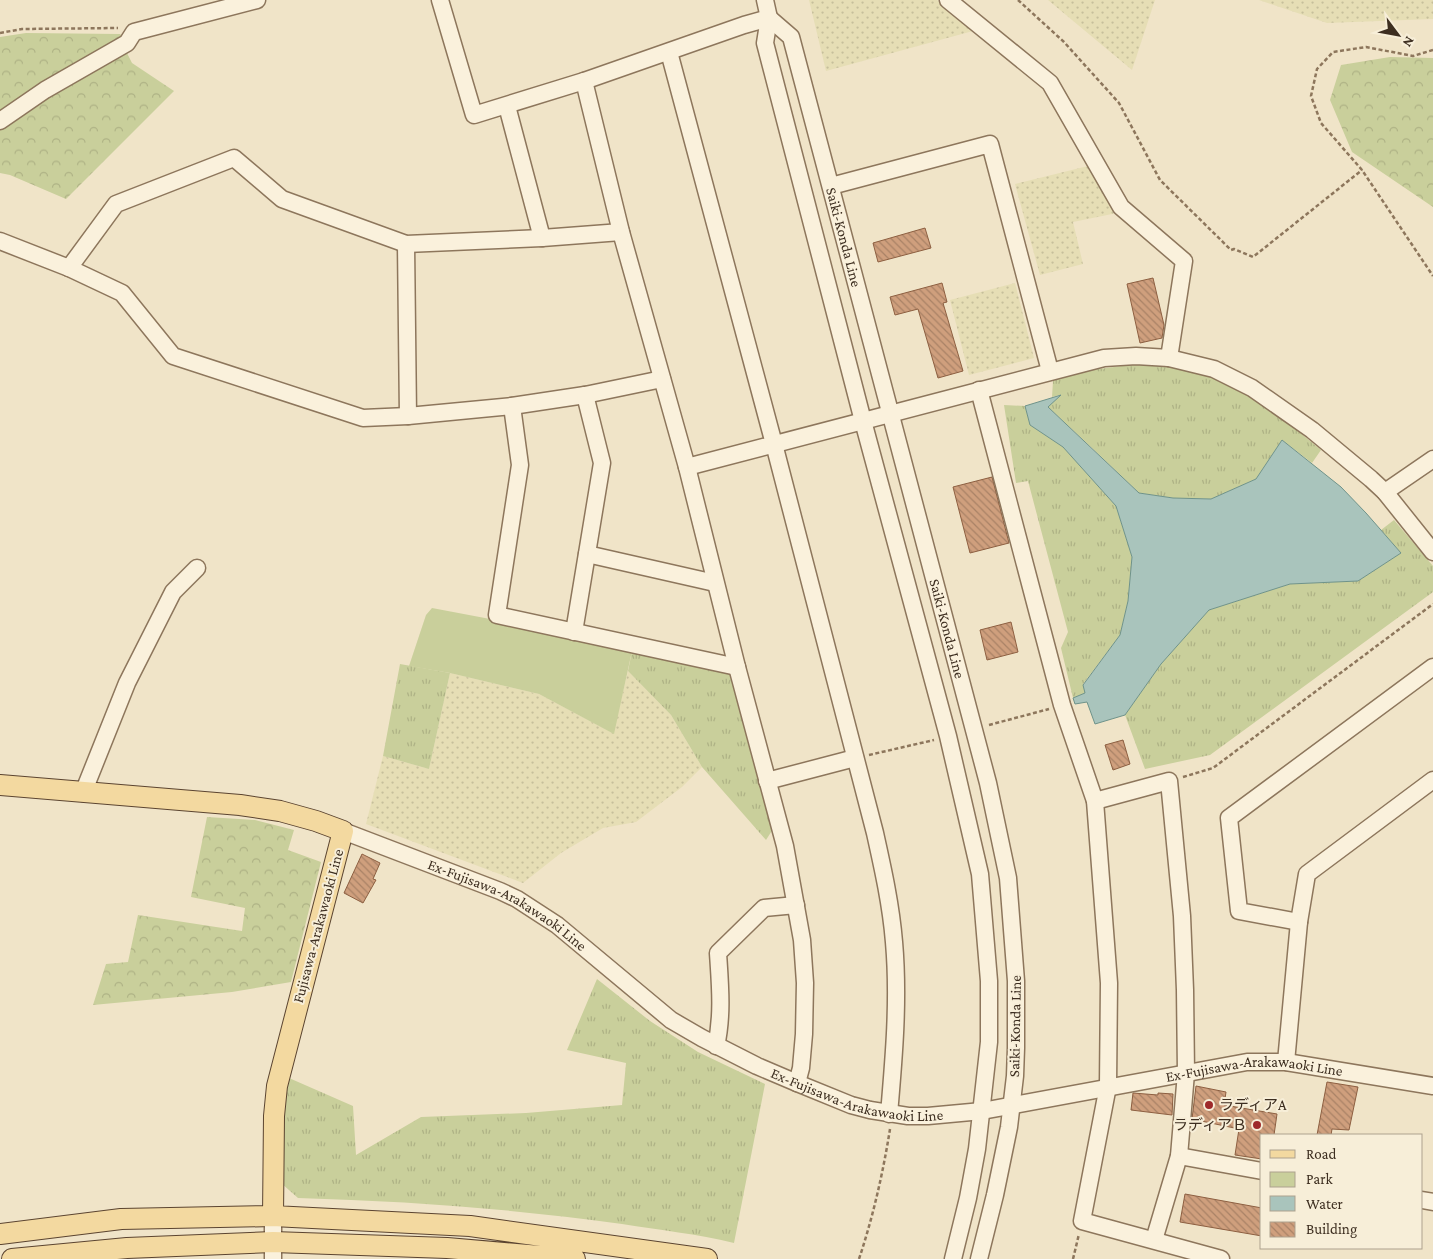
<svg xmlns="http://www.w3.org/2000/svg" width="1433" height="1259" viewBox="0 0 1433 1259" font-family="'Crimson Pro','Noto Sans JP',serif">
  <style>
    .farmland { fill: url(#farmland-dots) }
    .grass { fill: url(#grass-tufts) }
    .forest { fill: url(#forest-crowns) }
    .park { fill: #c9cf9b }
    .water { fill: #a9c4bc; stroke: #6f938a }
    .building { fill: url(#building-back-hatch); stroke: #8d5f41 }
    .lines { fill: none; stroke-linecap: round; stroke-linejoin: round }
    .minor-casing { stroke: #8d765c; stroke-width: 19 }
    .major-casing { stroke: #5b4430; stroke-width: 22 }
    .path { stroke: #8d765c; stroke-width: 2.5; stroke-dasharray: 4 2.5; stroke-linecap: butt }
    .minor { stroke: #faf1dc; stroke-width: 16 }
    .major { stroke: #f3d9a0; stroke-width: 20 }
    .poi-dot { fill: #9e2a2b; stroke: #f7eed8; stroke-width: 2 }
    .labels { text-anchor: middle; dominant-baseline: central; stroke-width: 4; stroke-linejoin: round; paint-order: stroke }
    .street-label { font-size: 15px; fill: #3d2e20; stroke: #f7eed8 }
    .poi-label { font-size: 15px; fill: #3d2e20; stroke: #f7eed8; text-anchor: start }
  </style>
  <defs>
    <pattern id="farmland-dots" width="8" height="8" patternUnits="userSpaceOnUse" patternTransform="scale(1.25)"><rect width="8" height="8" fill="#e6deb5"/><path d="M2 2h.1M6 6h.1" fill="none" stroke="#c6bf9b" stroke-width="1.8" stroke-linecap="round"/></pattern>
    <pattern id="grass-tufts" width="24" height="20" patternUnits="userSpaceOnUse" patternTransform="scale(1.25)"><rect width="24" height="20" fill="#c9cf9b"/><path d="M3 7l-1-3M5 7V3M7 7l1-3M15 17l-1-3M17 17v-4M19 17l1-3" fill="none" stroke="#aeb285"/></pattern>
    <pattern id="forest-crowns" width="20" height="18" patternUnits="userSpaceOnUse" patternTransform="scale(1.25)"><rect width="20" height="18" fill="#c9cf9b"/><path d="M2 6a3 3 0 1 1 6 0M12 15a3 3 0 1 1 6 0" fill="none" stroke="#aeb285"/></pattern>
    <pattern id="building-back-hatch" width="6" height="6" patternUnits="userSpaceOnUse" patternTransform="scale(1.25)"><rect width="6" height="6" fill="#cf9f7d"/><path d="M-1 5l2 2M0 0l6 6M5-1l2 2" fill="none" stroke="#a98266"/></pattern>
  </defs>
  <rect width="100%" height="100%" fill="#f0e4c8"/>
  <path class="farmland" d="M809,0H937L973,31L826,71Z
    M1048,0H1155L1132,70Z
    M1259,0H1433V19L1327,23Z
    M1088,166L1117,213L1073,222L1083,264L1040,275L1015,184Z
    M1015,283L1034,358L969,375L950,300Z
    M628,671L671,715L702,767L682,787L636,822L603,828L561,853L523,883L366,824L383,756L429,769L450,673L539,694L613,733Z"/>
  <path class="grass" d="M1145,363C1161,365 1179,365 1195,369C1243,382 1283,419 1321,450L1312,463L1282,440L1256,479L1211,499L1173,498L1139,493L1092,448L1048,407L1060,395L1052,397L1053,381L1068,373Z
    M1004,405L1025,406L1030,425L1063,447L1116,506L1132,557L1128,601L1120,635L1083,684L1086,693L1073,698L1061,648L1068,632L1028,481L1016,483Z
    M1394,520L1433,566V592L1210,755L1145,769L1125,715L1161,664L1209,610L1290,584L1358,581L1401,553L1381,530Z
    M632,651L729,672L773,829L766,840L702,767L671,715L628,671Z
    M400,664L450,673L429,769L383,756Z
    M597,979L650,1021L698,1052L765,1084L734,1243C697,1234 660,1230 622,1224C515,1209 406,1201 298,1198L281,1183L283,1101L289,1078L353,1106L356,1155L421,1117L526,1113L622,1105L626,1063L567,1050Z"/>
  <path class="forest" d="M26,33L120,34L124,38L0,115V37Z
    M127,53L132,63L174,91L66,199L10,175L0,173V129L39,97Z
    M1390,57L1433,58V207L1352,152L1330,100L1341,65Z
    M207,817L255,820L294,830L288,850L321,862L291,982L232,992L93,1005L106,964L128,962L138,915L242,931L245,908L191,897Z"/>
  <path class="park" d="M432,608L506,622L632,651L614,734L539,694L450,673L409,666L426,615Z"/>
  <path class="water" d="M1061,395L1048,407L1139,493L1173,498L1211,499L1256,479L1282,440L1341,487L1366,513L1401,553L1358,581L1290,584L1209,610L1161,664L1125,715L1095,724L1087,702L1075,704L1073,698L1085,693L1083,685L1120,635L1128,601L1132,557L1116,506L1063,447L1030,425L1025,406Z"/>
  <path class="building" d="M925,228L931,248L878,262L873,243Z
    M1153,278L1164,325L1162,338L1140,343L1127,284Z
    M942,283L947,302L943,303L963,371L938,378L918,309L895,315L890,297Z
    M992,477L1009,543L970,553L953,487Z
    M1011,622L1018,652L987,660L980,630Z
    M1123,740L1130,764L1113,770L1105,745Z
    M362,854L380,863L373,879L376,880L363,903L344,893Z
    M1327,1082L1358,1087L1349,1130L1332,1129L1331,1135H1317Z
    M1196,1086L1226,1092L1224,1105L1277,1114L1274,1135H1262V1159L1235,1155L1239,1129L1192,1119Z
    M1133,1093L1158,1095V1093L1173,1094L1172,1115L1131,1110Z
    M1185,1194L1262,1208V1236L1180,1222Z"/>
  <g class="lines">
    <defs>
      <g id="minor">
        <path d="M440,0L474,115L584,81L744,25L769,18"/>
        <path d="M765,0L769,18L765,43L863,421L948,736L980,874L989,981V1042L977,1149L968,1198L953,1259"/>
        <path d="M948,0L1050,83L1121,207L1184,261L1169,358"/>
        <path id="s1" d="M769,18L791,37L988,783L1008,878L1016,981V1048L1015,1076L1009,1127L995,1195L979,1259"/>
        <path d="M669,52L774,444L875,833C883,869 891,905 894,942C899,999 894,1057 889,1114"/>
        <path d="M584,81L621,232L687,467L737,667L785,846L802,940L805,983L804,1034L801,1068L797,1083"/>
        <path d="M507,106L542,238"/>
        <path d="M0,121L45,90L127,43L134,32L257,0"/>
        <path d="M831,186L990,144L1050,371"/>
        <path d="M621,232L542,238L406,244L282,199L234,158L116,204L69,268L122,293L173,356L363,418L408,416L512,406L585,395L662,379"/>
        <path d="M0,241L69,268"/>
        <path d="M406,244L408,416"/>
        <path d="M979,390L1062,705L1095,801L1109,983L1108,1086L1082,1221L1221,1259"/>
        <path d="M512,406L520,465L497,615L737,667"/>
        <path d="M687,467L1104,358L1136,356L1169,358L1214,369L1252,388L1312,430L1371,479L1385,492L1433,552"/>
        <path d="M1385,492L1433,459"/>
        <path d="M587,554L715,583"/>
        <path d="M574,632L602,463L585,395"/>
        <path d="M767,781L855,758"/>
        <path d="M83,793L127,683L173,592L197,568"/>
        <path d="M1095,801L1169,781L1182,916L1185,990L1186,1073L1179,1156L1154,1240"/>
        <path id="s2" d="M343,831L500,891L517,899L557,925L671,1020L702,1038L757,1066L797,1083L851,1105L870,1110L908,1116H928L982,1111L1247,1062H1286L1433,1086"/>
        <path d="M1299,922L1239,911L1229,818L1433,667"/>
        <path d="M716,1046C723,1015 720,984 718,953L764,908L796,905"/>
        <path d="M1286,1062L1299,922L1307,874L1433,780"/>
        <path d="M1179,1156L1262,1171"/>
        <path d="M1422,1200L1433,1202"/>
        <path d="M273,1259V1216"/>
      </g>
      <path id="major" d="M0,785L240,805L280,811L316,821L343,831L277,1086L274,1116L273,1216
        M0,1234L121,1219L273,1216L470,1226L707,1259
        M12,1259L127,1248L273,1242L447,1248L575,1259"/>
    </defs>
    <use href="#minor" class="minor-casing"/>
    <use href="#major" class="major-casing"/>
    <path class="path" d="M1018,0L1064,42L1119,103L1160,180L1231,250L1234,249L1253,257L1362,170
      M0,33L22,29L118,28
      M1433,50L1413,56L1366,47L1333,52L1317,69L1311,96L1321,123L1362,170L1433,276
      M989,725L1049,709
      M869,755L934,740
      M1183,777L1213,768L1433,604
      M859,1259C873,1217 883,1173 890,1129
      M1073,1259L1079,1234"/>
    <use href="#minor" class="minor"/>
    <use href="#major" class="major"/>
  </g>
  <g class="poi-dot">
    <circle cx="1209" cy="1105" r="5"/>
    <circle cx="1257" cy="1125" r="5"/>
  </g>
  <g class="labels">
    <g class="street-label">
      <text stroke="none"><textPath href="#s1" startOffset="236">Saiki-Konda Line</textPath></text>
      <text stroke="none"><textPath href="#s1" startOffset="641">Saiki-Konda Line</textPath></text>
      <text stroke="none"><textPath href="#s2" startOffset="181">Ex-Fujisawa-Arakawaoki Line</textPath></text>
      <text transform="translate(318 926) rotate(-75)">Fujisawa-Arakawaoki Line</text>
      <text transform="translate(1015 1026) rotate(-89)">Saiki-Konda Line</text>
      <text stroke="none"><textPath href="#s2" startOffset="991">Ex-Fujisawa-Arakawaoki Line</textPath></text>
      <text stroke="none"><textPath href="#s2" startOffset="586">Ex-Fujisawa-Arakawaoki Line</textPath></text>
    </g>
    <g class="poi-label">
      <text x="1219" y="1105">ラディアA</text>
      <text x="1247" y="1125" text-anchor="end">ラディアＢ</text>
    </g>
  </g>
  <rect x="1260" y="1134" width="162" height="115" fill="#f7eed8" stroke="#ada18e"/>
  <rect x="1270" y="1150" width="25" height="8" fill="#f3d9a0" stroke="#ada18e"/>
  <text x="1306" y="1159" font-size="15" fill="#3d2e20">Road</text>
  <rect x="1270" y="1172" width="25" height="15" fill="#c9cf9b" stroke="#ada18e"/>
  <text x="1306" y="1184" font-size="15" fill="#3d2e20">Park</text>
  <rect x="1270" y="1196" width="25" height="15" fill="#a9c4bc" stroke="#ada18e"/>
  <text x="1306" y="1209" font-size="15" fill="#3d2e20">Water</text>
  <rect x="1270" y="1222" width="25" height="15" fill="url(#building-back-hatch)" stroke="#ada18e"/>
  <text x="1306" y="1234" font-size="15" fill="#3d2e20">Building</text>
  <g transform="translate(1398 35) rotate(122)" stroke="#f7eed8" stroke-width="4" paint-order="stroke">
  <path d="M0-4L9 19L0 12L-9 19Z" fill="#3d2e20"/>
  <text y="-8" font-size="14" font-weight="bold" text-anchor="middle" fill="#3d2e20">N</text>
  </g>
</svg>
